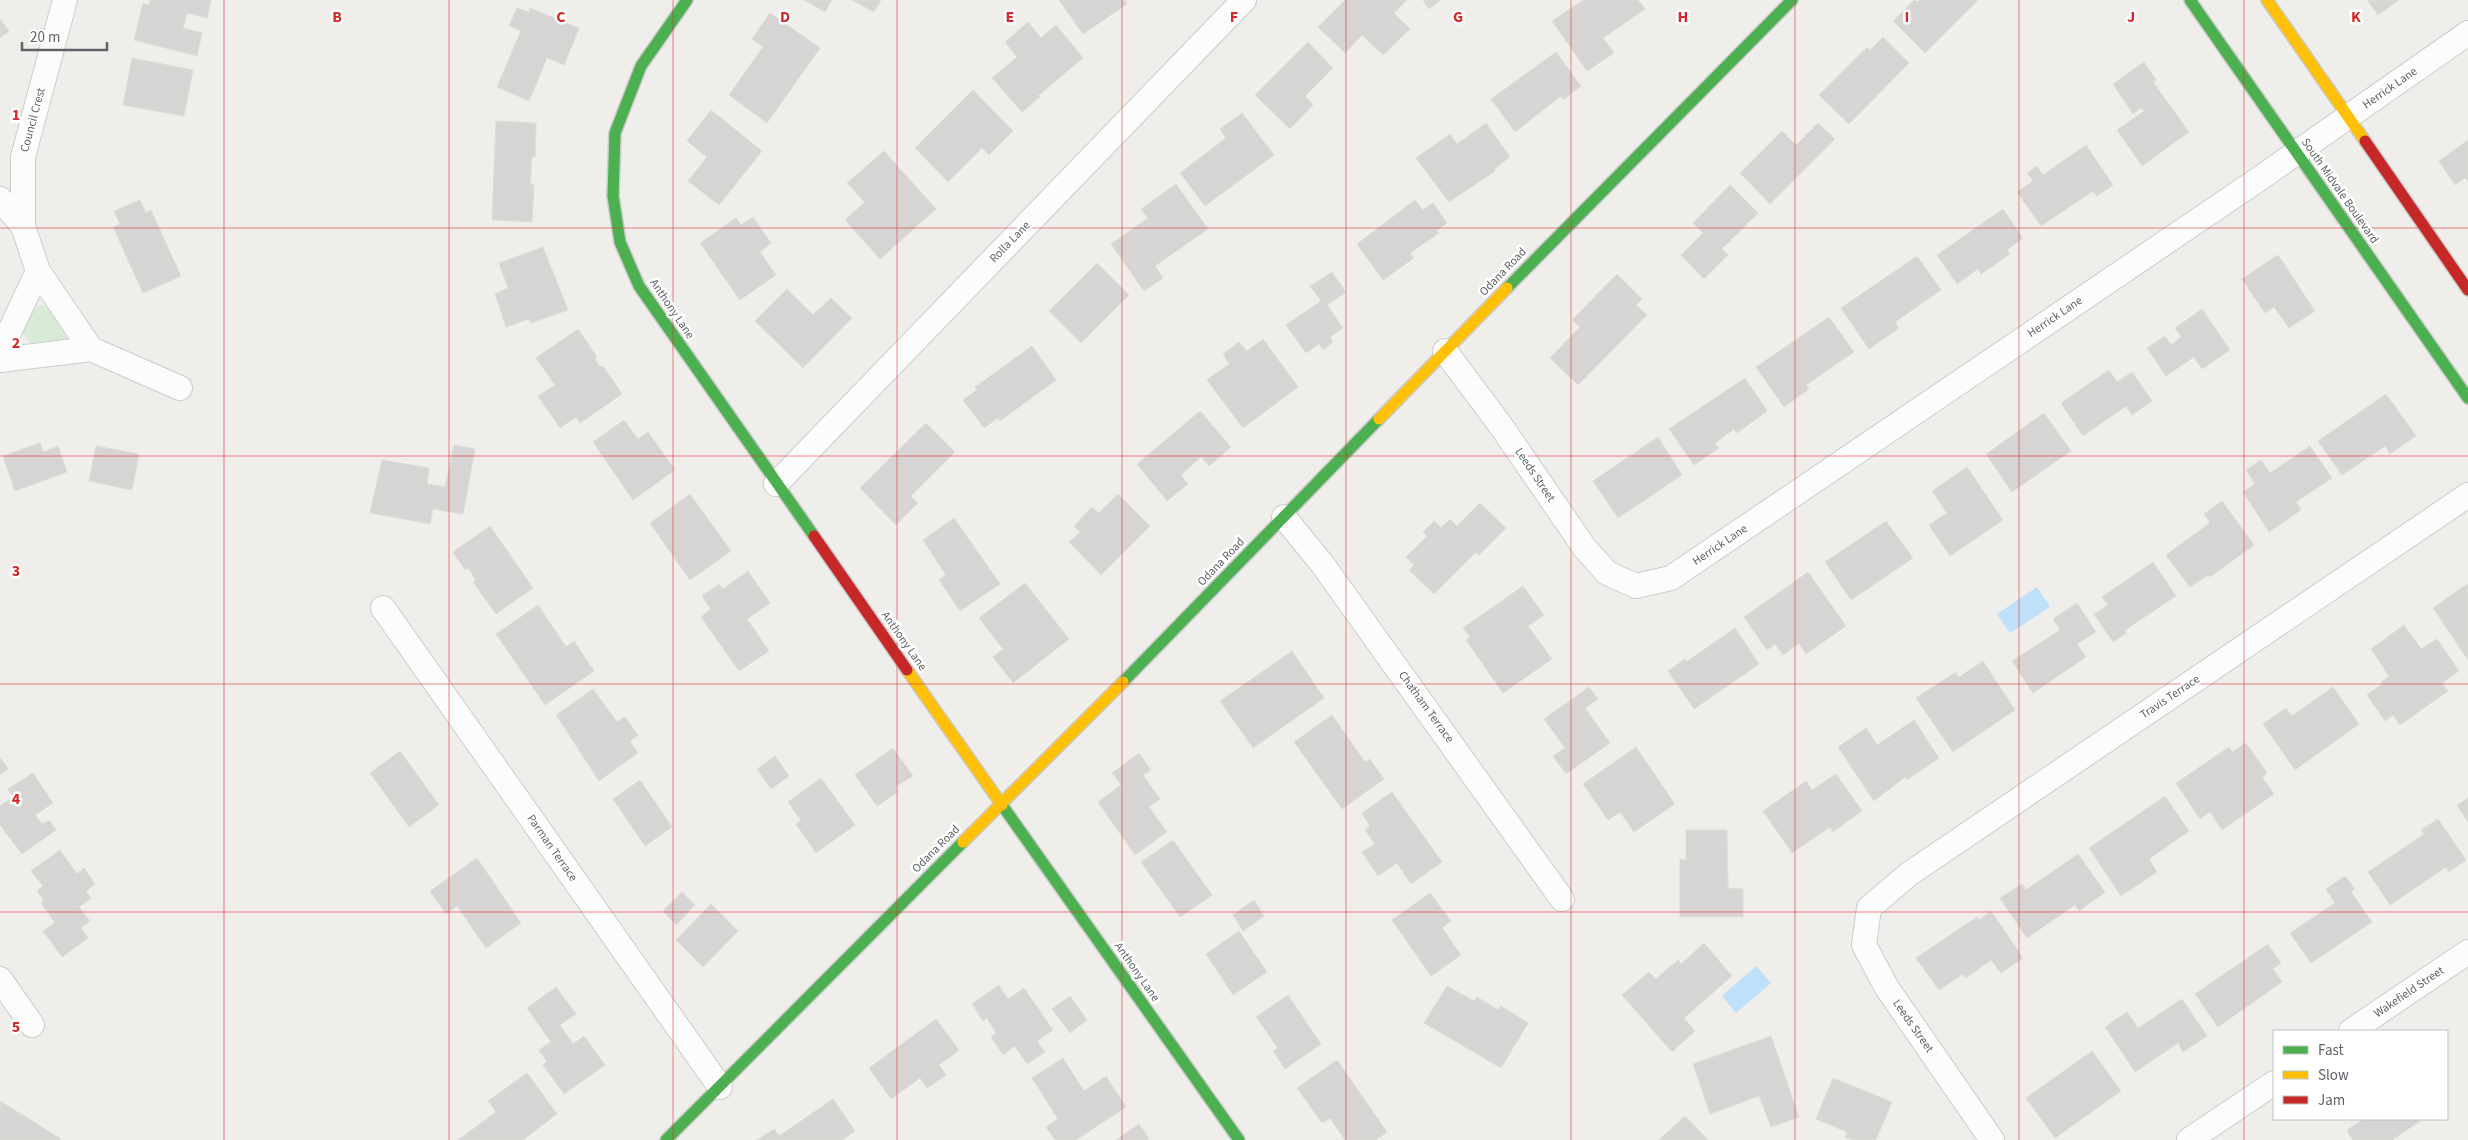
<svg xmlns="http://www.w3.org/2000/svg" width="2468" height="1140" viewBox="0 0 2468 1140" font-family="'Source Sans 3',sans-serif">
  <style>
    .green { fill: #d8ebd6 }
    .water { fill: #bfe0f9 }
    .building { fill: #d6d5d3; stroke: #deddd9 }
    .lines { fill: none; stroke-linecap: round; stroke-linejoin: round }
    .street-casing { stroke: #cbcccc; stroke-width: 26 }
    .fast-casing { stroke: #cacacb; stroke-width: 14 }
    .slow-casing { stroke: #cacacb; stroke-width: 14 }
    .jam-casing { stroke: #cacacb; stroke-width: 14 }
    .street { stroke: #fdfcfc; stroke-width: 24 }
    .fast { stroke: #4caf50; stroke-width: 11 }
    .slow { stroke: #ffc107; stroke-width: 11 }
    .jam { stroke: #c62828; stroke-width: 11 }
    .grid { fill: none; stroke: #d62828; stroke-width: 1; stroke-opacity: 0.55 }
    .labels { text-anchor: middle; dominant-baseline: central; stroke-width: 5; stroke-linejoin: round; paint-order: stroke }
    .street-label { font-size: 12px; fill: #5f6368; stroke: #fff }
    .grid-label { font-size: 16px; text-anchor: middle; font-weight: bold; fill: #d62828; stroke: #fff; stroke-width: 5; stroke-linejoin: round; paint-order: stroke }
  </style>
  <rect width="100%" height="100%" fill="#efeeea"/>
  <path class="green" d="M42,305C58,311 70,322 70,339C62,345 58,346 48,346C15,347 15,315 42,305Z"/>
  <path class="water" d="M2037,587L2050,607L2010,633L1997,614Z
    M1756,966L1771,983L1736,1013L1722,996Z"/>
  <path class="building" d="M150,0H211L207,18L187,13L183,28L202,33L197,56L134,40L143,3L149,5Z
    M804,0H832L825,12Z
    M852,0H881L874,12Z
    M1059,0H1125L1127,4L1083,34Z
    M1345,0H1407L1394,13L1410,29L1383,55L1362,35L1345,53L1318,27Z
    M1423,0H1441L1429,9Z
    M1583,0H1638L1645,9L1603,38L1614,53L1587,71L1552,21Z
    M1914,0L1917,2L1919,0H1978L1925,53L1893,21Z
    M2367,0H2399L2378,15Z
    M517,8L529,12L530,8L579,28L564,65L547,58L529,101L497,87L521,31L509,26Z
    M770,13L820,48L767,123L729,95L763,47L752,39Z
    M0,19L9,31L0,38Z
    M1028,22L1041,38L1056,25L1083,58L1038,96L1040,97L1022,112L992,78L1017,57L1005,42Z
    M1883,37L1909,63L1849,124L1819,95L1867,47L1870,50Z
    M1308,42L1333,68L1305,96L1313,105L1290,129L1255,95Z
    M1556,52L1581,86L1563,100L1561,96L1515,132L1491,99Z
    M132,58L193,70L184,116L123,105Z
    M2144,62L2156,80L2153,82L2189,132L2142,166L2117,130L2144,111L2141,108L2133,114L2113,84Z
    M973,90L1013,131L989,155L982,148L948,182L915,148Z
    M711,110L762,151L719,205L688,181L707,157L687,141Z
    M1242,113L1274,155L1205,206L1180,173L1226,138L1220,129Z
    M496,121L536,123L535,157H532L530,184H534L532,222L492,220Z
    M1486,123L1510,157L1494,169L1495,171L1449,202L1416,158L1450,134L1457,144Z
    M1818,123L1835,139L1770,204L1740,173L1782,131L1796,145Z
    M2468,140V181L2465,178L2455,185L2439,161Z
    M2086,145L2113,185L2097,196L2093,191L2041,226L2017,192L2033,181L2027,173L2037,166L2043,175Z
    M884,151L936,209L880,259L845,220L865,202L847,183Z
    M1176,184L1208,229L1155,266L1163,278L1144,291L1111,244L1148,218L1141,209Z
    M1730,185L1758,213L1722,249L1728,255L1704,279L1681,255L1703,233L1693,223Z
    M140,200L146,213L151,210L181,276L143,293L113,227L120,224L114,211Z
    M1415,200L1423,210L1433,203L1447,223L1437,230L1439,233L1410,253L1414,258L1383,280L1357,244Z
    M2003,209L2023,238L2007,250L2010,254L1981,274L1978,269L1957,284L1937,255Z
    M753,217L771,243L760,252L776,275L740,300L700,243L736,218L741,225Z
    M543,247L568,310L531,323L529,319L506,327L495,294L508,288L499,263Z
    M2278,255L2315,311L2289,328L2274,307L2265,313L2242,279Z
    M1917,256L1941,290L1895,322L1899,328L1869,349L1841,308Z
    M1097,263L1129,295L1081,343L1049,311Z
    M1332,272L1346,292L1327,305L1343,328L1330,337L1333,342L1323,350L1319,344L1306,353L1286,325L1321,301L1310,286Z
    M1617,274L1642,299L1636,305L1647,315L1578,385L1550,358L1580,327L1572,320Z
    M787,289L813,315L831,298L852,318L803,368L755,321Z
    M2202,309L2230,350L2202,369L2194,357L2166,376L2147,348L2165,336L2171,345L2181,337L2175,328Z
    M1829,317L1854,352L1806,385L1809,389L1784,407L1756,367Z
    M578,329L597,357L595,359L600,367L603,366L622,394L580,423L576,417L560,428L538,396L555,385L536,358Z
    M1263,339L1298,387L1243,428L1207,380L1229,364L1223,354L1239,342L1247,351Z
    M1032,346L1056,380L1000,421L998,418L984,428L963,400L977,390L975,387Z
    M2109,370L2117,382L2132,372L2152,401L2132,415L2126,406L2083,436L2061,403Z
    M1745,378L1767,411L1737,433L1734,429L1715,443L1719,448L1694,465L1669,429Z
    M2386,394L2416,436L2390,454L2385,446L2342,475L2318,441Z
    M1200,411L1231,447L1209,466L1201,457L1181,475L1188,484L1167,501L1137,464Z
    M2044,413L2071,451L2012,492L1986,454Z
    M624,420L638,439L648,432L675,470L633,500L593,442Z
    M926,423L955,452L911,496L918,503L896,525L860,488Z
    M1658,437L1682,475L1618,518L1593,481Z
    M40,443L43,452L58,446L67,472L15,491L3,456Z
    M454,445L475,449L463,514L433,509L430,524L370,513L382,460L429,468L427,484L445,487Z
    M96,446L139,454L132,490L89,481Z
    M2310,446L2332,478L2296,502L2301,510L2269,532L2243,492L2255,484L2246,470L2261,460L2270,473Z
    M1967,467L2003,520L1950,556L1929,525L1947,513L1932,491Z
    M690,494L731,551L690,580L650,523Z
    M1118,494L1150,526L1101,575L1069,542L1080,532L1074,526L1092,507L1099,513Z
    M2222,501L2254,545L2210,577L2208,575L2190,587L2166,555L2210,523L2204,514Z
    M1480,503L1506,528L1479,555L1476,552L1434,594L1409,570L1414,565L1406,557L1427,536L1423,532L1434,521L1441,528L1450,519L1457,526Z
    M954,518L1000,584L960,611L939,580L946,575L923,540Z
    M1886,521L1913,558L1851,600L1825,562Z
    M490,526L533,588L496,614L473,582L476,580L468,568L465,570L453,552Z
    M2153,562L2176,596L2125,630L2127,633L2113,642L2094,614L2108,605L2102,597Z
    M748,571L770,603L747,619L769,651L739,671L701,617L711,609L702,596L719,584L723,589Z
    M1808,572L1846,626L1806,654L1799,643L1783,655L1775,644L1767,650L1744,617Z
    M1025,583L1069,639L1013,683L993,657L1003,649L979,618Z
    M2467,584L2468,585V660L2433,608Z
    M1523,586L1544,615L1528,626L1552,659L1503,693L1466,640L1470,637L1463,628Z
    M2077,603L2096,632L2077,644L2086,657L2033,693L2012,661L2060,630L2053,619Z
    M538,605L566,647L574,641L594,671L545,705L496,634Z
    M2404,625L2421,649L2437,639L2459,671L2442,683L2448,691L2400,725L2393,715L2385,721L2367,695L2382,684L2381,682L2389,676L2371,649Z
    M1735,628L1759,664L1694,709L1668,671L1685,659L1686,662Z
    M1292,651L1324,698L1253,748L1220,701Z
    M1983,661L2015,710L1953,752L1916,698L1956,672L1959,677Z
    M1589,687L1598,699L1585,708L1610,743L1566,774L1553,756L1565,748L1544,719Z
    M2333,687L2359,724L2295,770L2263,724L2286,708L2292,716Z
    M593,689L617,722L625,717L638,735L630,741L638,753L599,781L556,715Z
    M1332,715L1365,762L1370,759L1384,779L1342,809L1294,742Z
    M1914,720L1939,758L1907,780L1905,777L1874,801L1838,747L1866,728L1877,745Z
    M2246,743L2267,773L2262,777L2274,794L2222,830L2210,812L2200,819L2176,783L2229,747L2232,752Z
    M1636,747L1675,804L1634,832L1620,812L1608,820L1583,784Z
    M893,748L913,776L895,787L898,792L877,806L855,775Z
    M400,751L439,805L409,827L370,773Z
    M1139,753L1151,770L1143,775L1160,799L1149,807L1167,832L1135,855L1098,802L1121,785L1112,773Z
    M775,756L789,776L771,789L757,769Z
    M0,757L8,769L0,775Z
    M33,773L53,803L35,815L42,824L49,820L56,830L22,854L0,825V806L13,797L8,789Z
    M1836,774L1862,811L1833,832L1830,827L1792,853L1763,811L1806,781L1812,790Z
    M821,778L855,825L816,853L796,824L801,820L788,802Z
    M640,780L672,827L645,846L613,799Z
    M1392,792L1442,862L1411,884L1397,863L1378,876L1362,852L1375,844L1365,830L1370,826L1362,813Z
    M2165,796L2189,831L2149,859L2157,872L2121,896L2089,848Z
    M2468,798V822L2457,805Z
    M2438,819L2466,860L2449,872L2446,867L2390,905L2368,872L2424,834L2421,830Z
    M1686,830H1727L1728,888L1743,889V917H1680V859L1686,860Z
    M1173,840L1212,895L1180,917L1141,862Z
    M60,850L77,874L84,868L95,884L86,891L91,898L79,907L90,921L81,928L88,938L62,957L43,931L55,923L41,903L44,901L37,891L43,886L31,871Z
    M2078,854L2105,892L2079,911L2075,905L2027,938L2000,898L2022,884L2026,890Z
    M477,858L521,923L486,948L457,906L446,914L430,891Z
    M2345,876L2355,889L2351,892L2372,922L2311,963L2290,933L2335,903L2326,889Z
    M682,892L695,905L676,925L663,911Z
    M1430,893L1451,921L1442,928L1461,955L1431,976L1392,920Z
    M1254,900L1264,916L1243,931L1233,915Z
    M711,904L738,931L703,967L676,940Z
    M1991,911L2023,958L2001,973L1991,960L1966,978L1963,974L1939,990L1916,958L1977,917L1979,920Z
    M1239,931L1267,972L1233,995L1206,954Z
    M1704,943L1732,976L1684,1018L1695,1031L1672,1052L1622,995L1649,972L1656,979L1678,960L1681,964Z
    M2268,944L2281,963L2273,969L2282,982L2218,1027L2195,994Z
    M999,985L1008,999L1024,988L1053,1030L1037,1041L1045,1052L1027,1064L1015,1046L1003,1055L991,1037L996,1033L987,1018L983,1021L972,1004Z
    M1447,986L1474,1001L1477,997L1498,1010L1501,1006L1528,1023L1501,1068L1424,1023Z
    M556,987L576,1014L560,1025L573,1044L584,1036L605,1065L564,1094L543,1065L547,1062L539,1050L551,1042L527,1008Z
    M1288,995L1321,1044L1285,1069L1273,1051L1278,1048L1256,1017Z
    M1070,996L1087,1020L1070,1033L1052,1009Z
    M2182,999L2207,1036L2183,1052L2178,1043L2135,1072L2105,1027L2127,1012L2138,1028Z
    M936,1019L959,1050L939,1065L946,1075L927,1088L920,1078L891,1099L869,1068Z
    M1771,1036L1799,1117L1771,1127L1759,1096L1710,1114L1693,1064Z
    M2092,1051L2121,1091L2055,1138L2026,1098Z
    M1063,1058L1084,1091L1106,1076L1126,1107L1076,1140H1055L1046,1127L1058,1119L1032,1078Z
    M1337,1060L1387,1132L1376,1140H1345L1330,1118L1322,1123L1297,1088Z
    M527,1073L557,1114L523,1140H458L496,1112L488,1101Z
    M1833,1078L1892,1102L1876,1140H1852L1845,1137L1847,1132L1816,1119Z
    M833,1099L855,1131L842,1140H757L774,1129L779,1136Z
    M0,1101L61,1139L60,1140H0Z
    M1685,1116L1708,1140H1659Z
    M2361,1119H2423L2392,1140H2353L2347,1130L2362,1120Z
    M1139,1124L1150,1140H1116Z"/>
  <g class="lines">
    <defs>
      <path id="street" d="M65,0L23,157V226L38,271L91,349L180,388
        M0,199L23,226
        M1445,351L1501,426L1584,547L1607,573L1636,586L1671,578L2256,181L2468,33
        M0,352L38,271
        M0,360L91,349
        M776,484L1244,0
        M1284,517L1323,565L1562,899
        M383,608L720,1087
        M0,979L32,1025
        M2351,1031L2468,952
        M1992,1140L1887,988L1864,945L1869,908L1909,874L2468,495
        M2189,1140L2274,1083"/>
      <path id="fast" d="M687,0L641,66L615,133L613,196L620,242L639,286L814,536
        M2190,0L2468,398
        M1507,288L1792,0
        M1123,682L1379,419
        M1002,805L1239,1140
        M666,1140L963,842"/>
      <path id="slow" d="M2267,0L2365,141
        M1379,419L1507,288
        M907,670L1002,805
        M963,842L1123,682"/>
      <path id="jam" d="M2365,141L2468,290
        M814,536L907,670"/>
    </defs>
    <use href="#street" class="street-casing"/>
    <use href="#fast" class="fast-casing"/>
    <use href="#slow" class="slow-casing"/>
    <use href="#jam" class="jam-casing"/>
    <use href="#street" class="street"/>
    <use href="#fast" class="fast"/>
    <use href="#slow" class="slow"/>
    <use href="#jam" class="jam"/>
  </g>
  <path class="grid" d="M224,0V1140M449,0V1140M673,0V1140M897,0V1140M1122,0V1140M1346,0V1140M1571,0V1140M1795,0V1140M2019,0V1140M2244,0V1140M0,228H2468M0,456H2468M0,684H2468M0,912H2468"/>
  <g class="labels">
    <g class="street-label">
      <text transform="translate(2390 88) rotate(-35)">Herrick Lane</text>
      <text transform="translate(33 120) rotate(-75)">Council Crest</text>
      <text transform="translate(2340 191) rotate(55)">South Midvale Boulevard</text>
      <text transform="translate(1010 242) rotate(-46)">Rolla Lane</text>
      <text transform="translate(1503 272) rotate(-46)">Odana Road</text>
      <text transform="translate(672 309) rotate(56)">Anthony Lane</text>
      <text transform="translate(2055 317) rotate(-34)">Herrick Lane</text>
      <text transform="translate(1535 475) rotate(56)">Leeds Street</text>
      <text transform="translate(1720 545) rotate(-34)">Herrick Lane</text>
      <text transform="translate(1221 562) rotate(-46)">Odana Road</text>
      <text transform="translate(904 641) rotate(55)">Anthony Lane</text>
      <text transform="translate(2170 697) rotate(-34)">Travis Terrace</text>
      <text transform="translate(1426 707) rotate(54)">Chatham Terrace</text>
      <text transform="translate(552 848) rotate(55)">Parman Terrace</text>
      <text transform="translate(936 849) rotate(-45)">Odana Road</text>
      <text transform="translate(1137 972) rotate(55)">Anthony Lane</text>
      <text transform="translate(2409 992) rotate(-34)">Wakefield Street</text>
      <text transform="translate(1913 1026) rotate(55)">Leeds Street</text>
    </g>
  </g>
  <g class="grid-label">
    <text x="337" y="22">B</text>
    <text x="561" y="22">C</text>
    <text x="785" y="22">D</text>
    <text x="1010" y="22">E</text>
    <text x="1234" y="22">F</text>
    <text x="1458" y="22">G</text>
    <text x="1683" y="22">H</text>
    <text x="1907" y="22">I</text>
    <text x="2131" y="22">J</text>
    <text x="2356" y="22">K</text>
    <text x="16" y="120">1</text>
    <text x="16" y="348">2</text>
    <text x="16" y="576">3</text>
    <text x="16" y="804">4</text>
    <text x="16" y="1032">5</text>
  </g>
  <rect x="2273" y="1030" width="175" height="90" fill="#ffffff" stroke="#bfc1c3"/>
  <rect x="2283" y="1046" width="25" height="8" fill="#4caf50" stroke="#bfc1c3"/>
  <text x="2318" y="1055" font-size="15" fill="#5f6368">Fast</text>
  <rect x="2283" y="1071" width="25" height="8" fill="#ffc107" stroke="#bfc1c3"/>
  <text x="2318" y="1080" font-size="15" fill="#5f6368">Slow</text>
  <rect x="2283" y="1096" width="25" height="8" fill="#c62828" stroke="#bfc1c3"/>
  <text x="2318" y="1105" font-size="15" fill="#5f6368">Jam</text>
  <path d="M22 42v8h85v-8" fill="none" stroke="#5f6368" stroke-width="2.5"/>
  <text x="30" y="42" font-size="15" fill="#5f6368" stroke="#ffffff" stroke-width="4" paint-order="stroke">20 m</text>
</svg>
